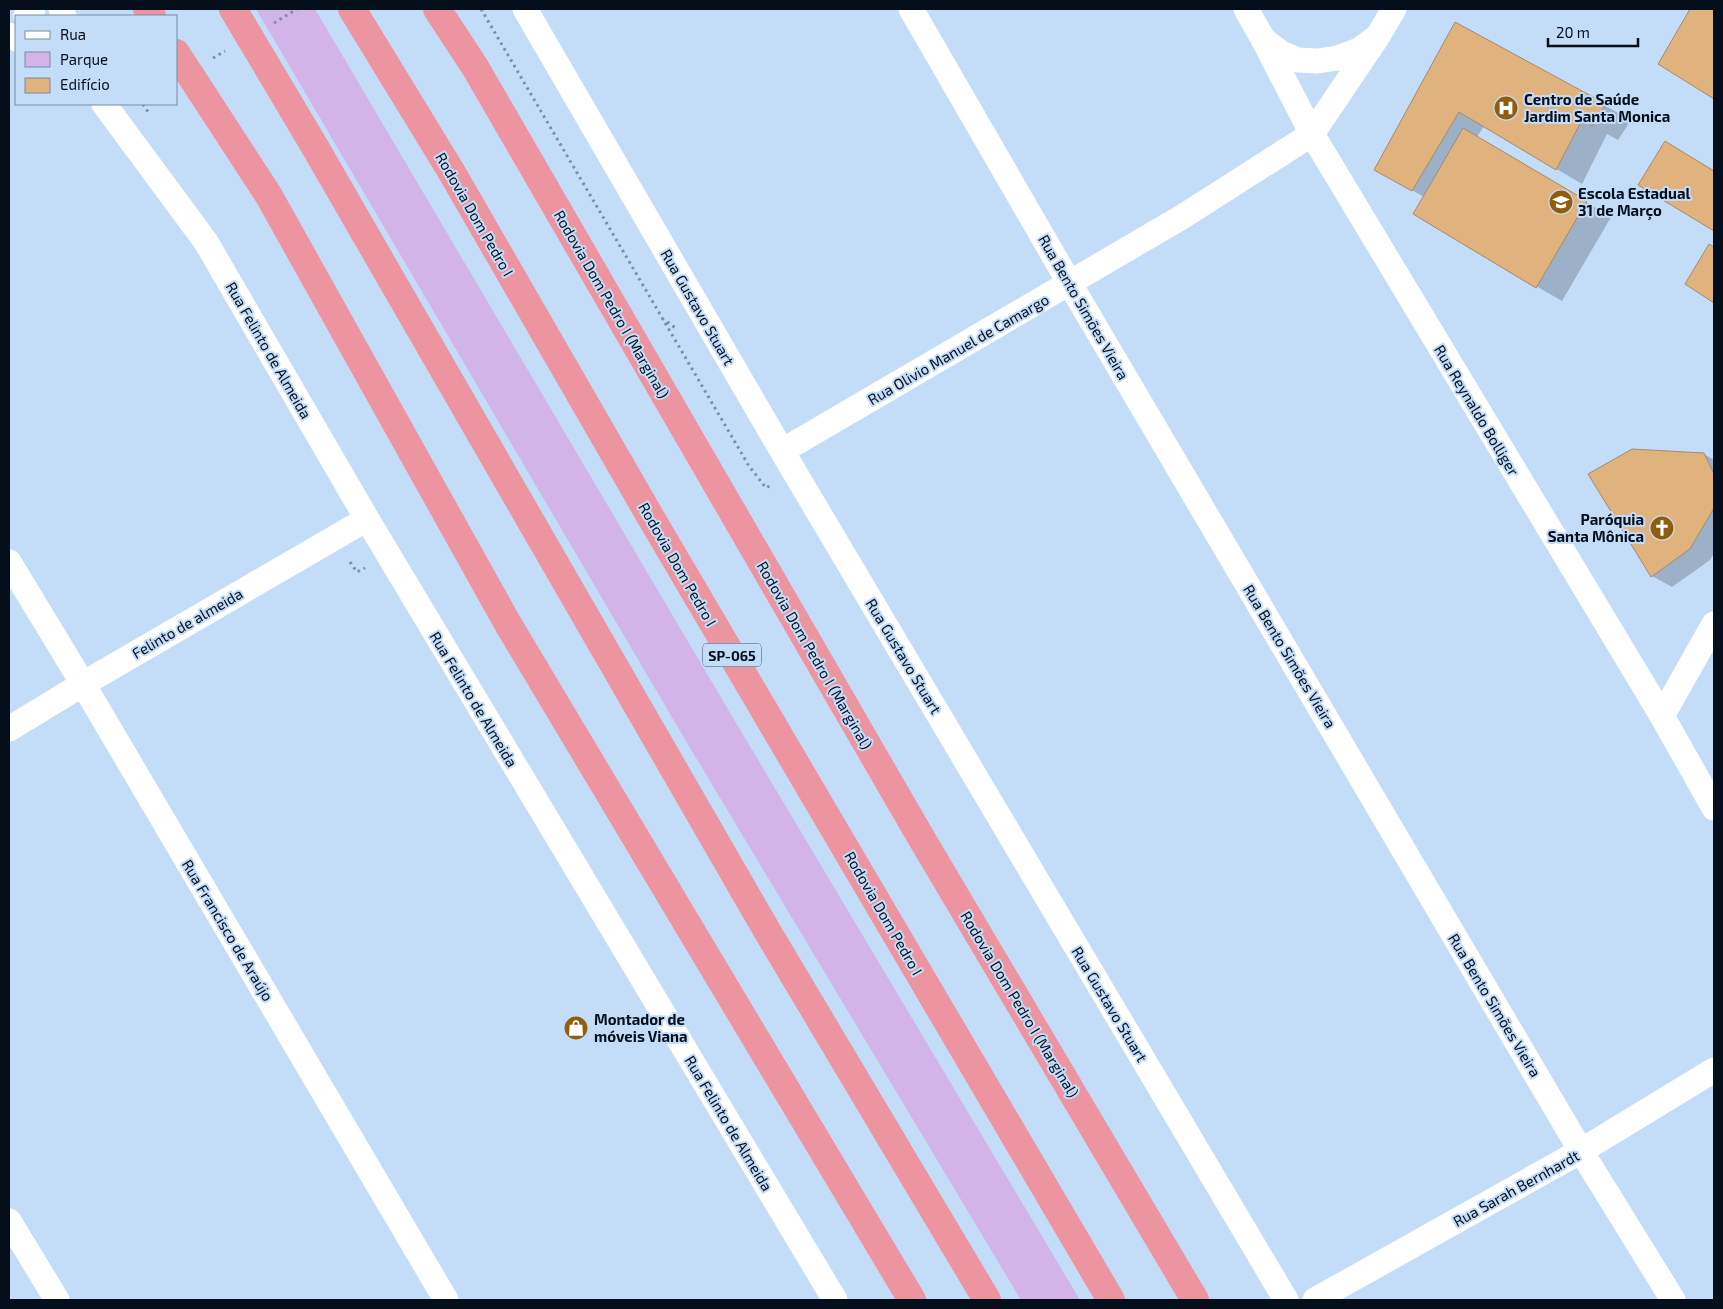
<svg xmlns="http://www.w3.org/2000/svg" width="1723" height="1309" viewBox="0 0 1723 1309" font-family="'Exo 2',sans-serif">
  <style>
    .green { fill: #d2b4e8 }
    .shadow { fill: #0003 }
    .building { fill: #dfb27e; stroke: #a78a68 }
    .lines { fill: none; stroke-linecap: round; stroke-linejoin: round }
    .path { stroke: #7a8ea4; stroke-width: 3; stroke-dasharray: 2.5 4; stroke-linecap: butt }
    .street { stroke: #fff; stroke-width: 25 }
    .highway { stroke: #ec94a0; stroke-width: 28 }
    .labels { text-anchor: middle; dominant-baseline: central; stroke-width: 4; stroke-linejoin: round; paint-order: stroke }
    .shield { fill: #c3ddf9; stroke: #3e4d5e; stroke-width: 1 }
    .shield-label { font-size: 14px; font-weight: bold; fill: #050f1b }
    .poi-label { font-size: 15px; font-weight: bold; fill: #050f1b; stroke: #c3ddf9; text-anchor: start }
    .street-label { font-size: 15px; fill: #050f1b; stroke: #c3ddf9 }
  </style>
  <rect width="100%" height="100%" fill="#c3ddf9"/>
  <path class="green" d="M256,9H315L726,706L1080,1300H1021L680,731Z"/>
  <path class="shadow" d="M1691,9H1714V97L1660,64Z
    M1455,23L1631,120L1618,140L1607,134L1582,184L1484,126L1477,137L1611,217L1562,301L1536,286L1424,197L1376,169Z
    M1685,154L1714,171V229L1640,185Z
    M1709,246L1714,249V301L1687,284Z
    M1704,454L1714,460V553L1710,560L1672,587L1652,576Z"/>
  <path class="building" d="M1690,9H1714V99L1658,64Z
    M1455,22L1606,104L1592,126L1583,118L1556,170L1459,112L1412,191L1374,170Z
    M1463,128L1587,201L1536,288L1413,214Z
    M1665,141L1714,171V231L1638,185Z
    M1709,244L1714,247V303L1685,284Z
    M1632,449L1704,453L1714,474V508L1690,549L1651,577L1588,474Z"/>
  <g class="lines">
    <path class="path" d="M481,9L749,466L766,488L771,485
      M274,23L297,9
      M213,58L225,51
      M143,104L148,112
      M662,318L677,329
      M350,562L357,572L365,568"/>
    <path class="street" d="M61,9L64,16
      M525,9L782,451L1286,1300
      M911,9L1070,284L1581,1151L1673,1300
      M1246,9L1263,39L1312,134L1662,716L1714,808
      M26,16L33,9
      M9,35L16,39
      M1264,40L1281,53L1298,60L1317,61L1338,58L1359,50L1378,36L1394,9
      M104,104L206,242L367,519L835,1300
      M782,451L1182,217L1312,134L1378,36
      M9,562L83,684L446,1300
      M1662,716L1714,624
      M9,729L83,684L367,519
      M9,1221L57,1300
      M1315,1300L1581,1151L1714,1070"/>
    <path class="highway" d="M147,9L152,16
      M233,9L315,147L766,929L987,1300
      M352,9L451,171L650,516L1111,1300
      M437,9L475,67L919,834L1195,1300
      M176,53L269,196L508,624L912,1300"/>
  </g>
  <defs>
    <symbol id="hospital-disc" viewBox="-11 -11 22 22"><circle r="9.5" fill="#905d0d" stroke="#c3ddf9"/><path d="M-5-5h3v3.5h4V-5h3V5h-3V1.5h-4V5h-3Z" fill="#fff"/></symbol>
    <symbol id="school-disc" viewBox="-11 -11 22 22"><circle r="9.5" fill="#905d0d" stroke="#c3ddf9"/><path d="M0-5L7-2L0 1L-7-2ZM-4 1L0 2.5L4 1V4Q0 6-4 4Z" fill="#fff"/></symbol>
    <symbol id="church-disc" viewBox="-11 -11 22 22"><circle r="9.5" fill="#905d0d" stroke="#c3ddf9"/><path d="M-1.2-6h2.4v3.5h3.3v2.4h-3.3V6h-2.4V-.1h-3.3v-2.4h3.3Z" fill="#fff"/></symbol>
    <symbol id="shop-disc" viewBox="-11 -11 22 22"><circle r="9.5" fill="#905d0d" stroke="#c3ddf9"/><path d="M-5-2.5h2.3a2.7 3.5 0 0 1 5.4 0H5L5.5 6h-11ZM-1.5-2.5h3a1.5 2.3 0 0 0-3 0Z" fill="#fff"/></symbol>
  </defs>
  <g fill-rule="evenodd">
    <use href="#hospital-disc" x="1492" y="94" width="28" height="28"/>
    <use href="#school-disc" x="1547" y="188" width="28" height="28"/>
    <use href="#church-disc" x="1648" y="514" width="28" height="28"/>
    <use href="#shop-disc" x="562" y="1014" width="28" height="28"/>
  </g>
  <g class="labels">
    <rect class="shield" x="703" y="643.5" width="58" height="23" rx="4"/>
    <g class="shield-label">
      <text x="732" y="655">SP-065</text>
    </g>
    <g class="poi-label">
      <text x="1524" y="99">Centro de Saúde<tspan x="1524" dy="17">Jardim Santa Monica</tspan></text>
      <text x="1578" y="193">Escola Estadual<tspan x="1578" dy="17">31 de Março</tspan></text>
      <text x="1644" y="519" text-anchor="end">Paróquia<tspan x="1644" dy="17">Santa Mônica</tspan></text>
      <text x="594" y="1019">Montador de<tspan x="594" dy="17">móveis Viana</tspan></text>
    </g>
    <g class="street-label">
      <text transform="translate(475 214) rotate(60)">Rodovia Dom Pedro I</text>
      <text transform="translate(612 304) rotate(60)">Rodovia Dom Pedro I (Marginal)</text>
      <text transform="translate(698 307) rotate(60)">Rua Gustavo Stuart</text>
      <text transform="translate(1084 307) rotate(60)">Rua Bento Simões Vieira</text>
      <text transform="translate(958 349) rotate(-30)">Rua Olivio Manuel de Camargo</text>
      <text transform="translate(269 350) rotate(60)">Rua Felinto de Almeida</text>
      <text transform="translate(1477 410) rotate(59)">Rua Reynaldo Bolliger</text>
      <text transform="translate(678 564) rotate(60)">Rodovia Dom Pedro I</text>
      <text transform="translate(187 623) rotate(-30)">Felinto de almeida</text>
      <text transform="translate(815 655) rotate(60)">Rodovia Dom Pedro I (Marginal)</text>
      <text transform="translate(904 656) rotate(59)">Rua Gustavo Stuart</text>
      <text transform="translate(1290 656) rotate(59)">Rua Bento Simões Vieira</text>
      <text transform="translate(474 699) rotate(59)">Rua Felinto de Almeida</text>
      <text transform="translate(884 913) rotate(60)">Rodovia Dom Pedro I</text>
      <text transform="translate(228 930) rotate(59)">Rua Francisco de Araújo</text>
      <text transform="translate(1020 1004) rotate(59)">Rodovia Dom Pedro I (Marginal)</text>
      <text transform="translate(1110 1004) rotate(59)">Rua Gustavo Stuart</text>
      <text transform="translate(1495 1005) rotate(59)">Rua Bento Simões Vieira</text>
      <text transform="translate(729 1123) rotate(59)">Rua Felinto de Almeida</text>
      <text transform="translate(1516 1188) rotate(-29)">Rua Sarah Bernhardt</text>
    </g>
  </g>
  <rect width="1723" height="1309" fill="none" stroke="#050f1b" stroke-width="20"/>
  <rect x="15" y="15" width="162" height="90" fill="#c3ddf9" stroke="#778ba0"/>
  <rect x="25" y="31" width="25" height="8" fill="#ffffff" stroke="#778ba0"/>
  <text x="60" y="40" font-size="15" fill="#050f1b">Rua</text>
  <rect x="25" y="52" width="25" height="15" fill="#d2b4e8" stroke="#778ba0"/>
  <text x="60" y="65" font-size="15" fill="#050f1b">Parque</text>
  <rect x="25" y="78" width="25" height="15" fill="#dfb27e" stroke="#778ba0"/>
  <text x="60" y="90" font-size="15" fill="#050f1b">Edifício</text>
  <path d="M1548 38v8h90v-8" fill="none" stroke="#050f1b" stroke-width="2.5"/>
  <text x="1556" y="38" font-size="15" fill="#050f1b" stroke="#c3ddf9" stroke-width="4" paint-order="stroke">20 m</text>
</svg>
